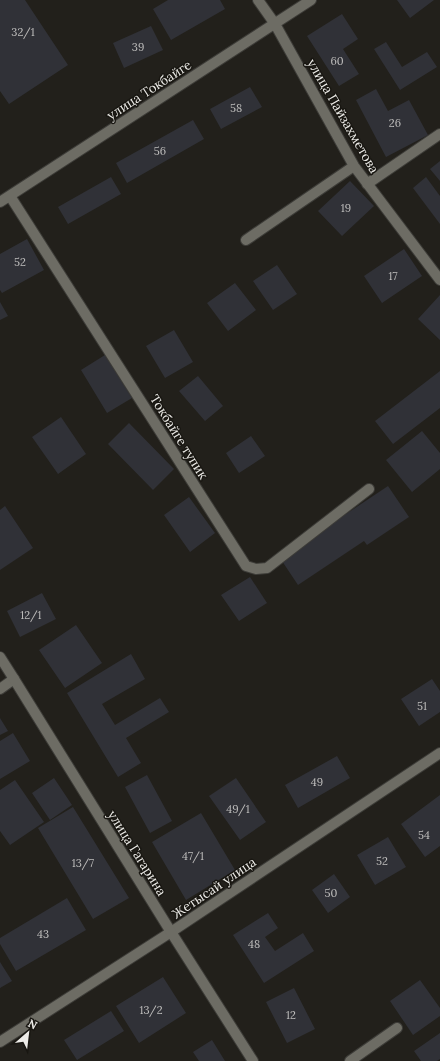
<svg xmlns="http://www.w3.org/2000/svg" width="440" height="1061" viewBox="0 0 440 1061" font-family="Lora,serif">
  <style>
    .building { fill: #303137 }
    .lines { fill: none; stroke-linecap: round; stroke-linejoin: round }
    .service-casing { stroke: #3d3c38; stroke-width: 12 }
    .minor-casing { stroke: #3d3c38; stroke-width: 12 }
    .secondary-casing { stroke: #3d3c38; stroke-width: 12 }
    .service { stroke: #6d6c64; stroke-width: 10 }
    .minor { stroke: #6d6c64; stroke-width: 10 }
    .secondary { stroke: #6d6c64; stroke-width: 10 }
    .labels { text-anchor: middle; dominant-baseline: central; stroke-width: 3; stroke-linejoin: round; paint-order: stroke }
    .number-label { font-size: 11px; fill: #bebdbc }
    .street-label { font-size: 13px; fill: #edece8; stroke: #191712 }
  </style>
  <rect width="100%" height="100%" fill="#22201b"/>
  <path class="building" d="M0,0H25L68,65L9,104L0,91Z
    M168,0H220L225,9L171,40L153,9Z
    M397,0H434L410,18Z
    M342,14L358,39L343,49L359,74L339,86L307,36Z
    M151,26L163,50L124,68L113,43Z
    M386,42L402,67L427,52L437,67L400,90L374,49Z
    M250,87L262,107L221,129L210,109Z
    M376,89L388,111L409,100L428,135L386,157L356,100Z
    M193,120L204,139L127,183L116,163Z
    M440,161V181L430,169Z
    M111,177L121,194L68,224L58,207Z
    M426,177L440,196V224L413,188Z
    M350,181L374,206L342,236L318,211Z
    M27,239L44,270L2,293L0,290V254Z
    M404,249L422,276L382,303L364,276Z
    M277,265L297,294L273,310L253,281Z
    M235,283L256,310L228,331L207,303Z
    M440,295V340L418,319Z
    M0,302L8,316L0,320Z
    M174,330L193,362L165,378L146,346Z
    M105,355L132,398L107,413L81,370Z
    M440,371V408L393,444L375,421Z
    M198,376L223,406L205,421L179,391Z
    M61,417L86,454L58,474L32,437Z
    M129,423L174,469L153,490L108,444Z
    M422,431L440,453V469L412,492L386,460Z
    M251,436L265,456L239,473L226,453Z
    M388,486L409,517L367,545L364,541L298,585L280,558Z
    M189,497L215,533L190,552L164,515Z
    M5,506L33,548L0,570V510Z
    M250,577L267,603L239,621L221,595Z
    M42,593L56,619L20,637L7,611Z
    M76,625L102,663L65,688L39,650Z
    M131,654L145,679L102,704L115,725L160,698L169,712L126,738L141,763L118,777L67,693Z
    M432,679L440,691V712L419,726L401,699Z
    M0,718L8,731L0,735Z
    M13,733L30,761L0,779V741Z
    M337,756L350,778L298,808L285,785Z
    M147,775L172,821L150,833L125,787Z
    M54,778L72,805L50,820L32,793Z
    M236,778L266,822L240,840L209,796Z
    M15,780L44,822L10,845L0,831V790Z
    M440,795V846L425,857L401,824Z
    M73,807L129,898L93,919L38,828Z
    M201,813L235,870L186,900L152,842Z
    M388,837L406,867L375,885L357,855Z
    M334,874L350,897L328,913L312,890Z
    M67,898L86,930L16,971L0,944V938Z
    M268,913L278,928L265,937L275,951L303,933L314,951L264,983L233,935Z
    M0,962L12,981L0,988Z
    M163,977L186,1013L139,1043L116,1006Z
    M420,980L440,1008V1016L413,1035L390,1001Z
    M294,988L315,1029L287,1043L266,1002Z
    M111,1011L124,1031L77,1060L64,1040Z
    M440,1033V1059L437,1061H421L414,1051Z
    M212,1040L225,1061H199L193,1052Z"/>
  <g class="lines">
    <defs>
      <path id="service" d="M350,1061L397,1028"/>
      <path id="minor" d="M258,0L275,24L354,166L440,280
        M367,184L440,134
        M10,196L246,566L256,569L267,568L369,489
        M0,202L311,0
        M246,240L354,166
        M0,689L14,679
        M0,1042L171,932L440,753"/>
      <path id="secondary" d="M0,657L14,679L171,932L253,1061"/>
    </defs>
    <use href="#service" class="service-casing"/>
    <use href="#minor" class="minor-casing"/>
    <use href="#secondary" class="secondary-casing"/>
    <use href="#service" class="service"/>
    <use href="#minor" class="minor"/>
    <use href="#secondary" class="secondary"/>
  </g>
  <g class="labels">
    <g class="number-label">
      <text x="23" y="32">32/1</text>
      <text x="138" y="47">39</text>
      <text x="337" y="61">60</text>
      <text x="236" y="108">58</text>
      <text x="395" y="123">26</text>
      <text x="160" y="151">56</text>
      <text x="346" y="208">19</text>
      <text x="20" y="262">52</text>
      <text x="393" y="276">17</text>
      <text x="31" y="615">12/1</text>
      <text x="422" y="706">51</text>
      <text x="317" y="782">49</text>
      <text x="238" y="809">49/1</text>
      <text x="424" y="835">54</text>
      <text x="193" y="856">47/1</text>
      <text x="382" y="861">52</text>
      <text x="83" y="863">13/7</text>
      <text x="331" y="893">50</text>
      <text x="43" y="934">43</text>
      <text x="254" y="944">48</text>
      <text x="151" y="1010">13/2</text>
      <text x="291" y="1015">12</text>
    </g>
    <g class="street-label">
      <text transform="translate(149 90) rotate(-33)">улица Токбайге</text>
      <text transform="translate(343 116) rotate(60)">улица Пайзахметова</text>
      <text transform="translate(179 437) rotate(58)">Токбайге тупик</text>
      <text transform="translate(137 853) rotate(58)">улица Гагарина</text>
      <text transform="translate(214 888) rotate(-34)">Жетысай улица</text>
    </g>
  </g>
  <g transform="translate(28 1033) rotate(28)" stroke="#191712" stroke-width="3" paint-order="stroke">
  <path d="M0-3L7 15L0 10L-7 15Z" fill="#edece8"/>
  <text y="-6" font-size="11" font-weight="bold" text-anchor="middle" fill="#edece8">N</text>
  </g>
</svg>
